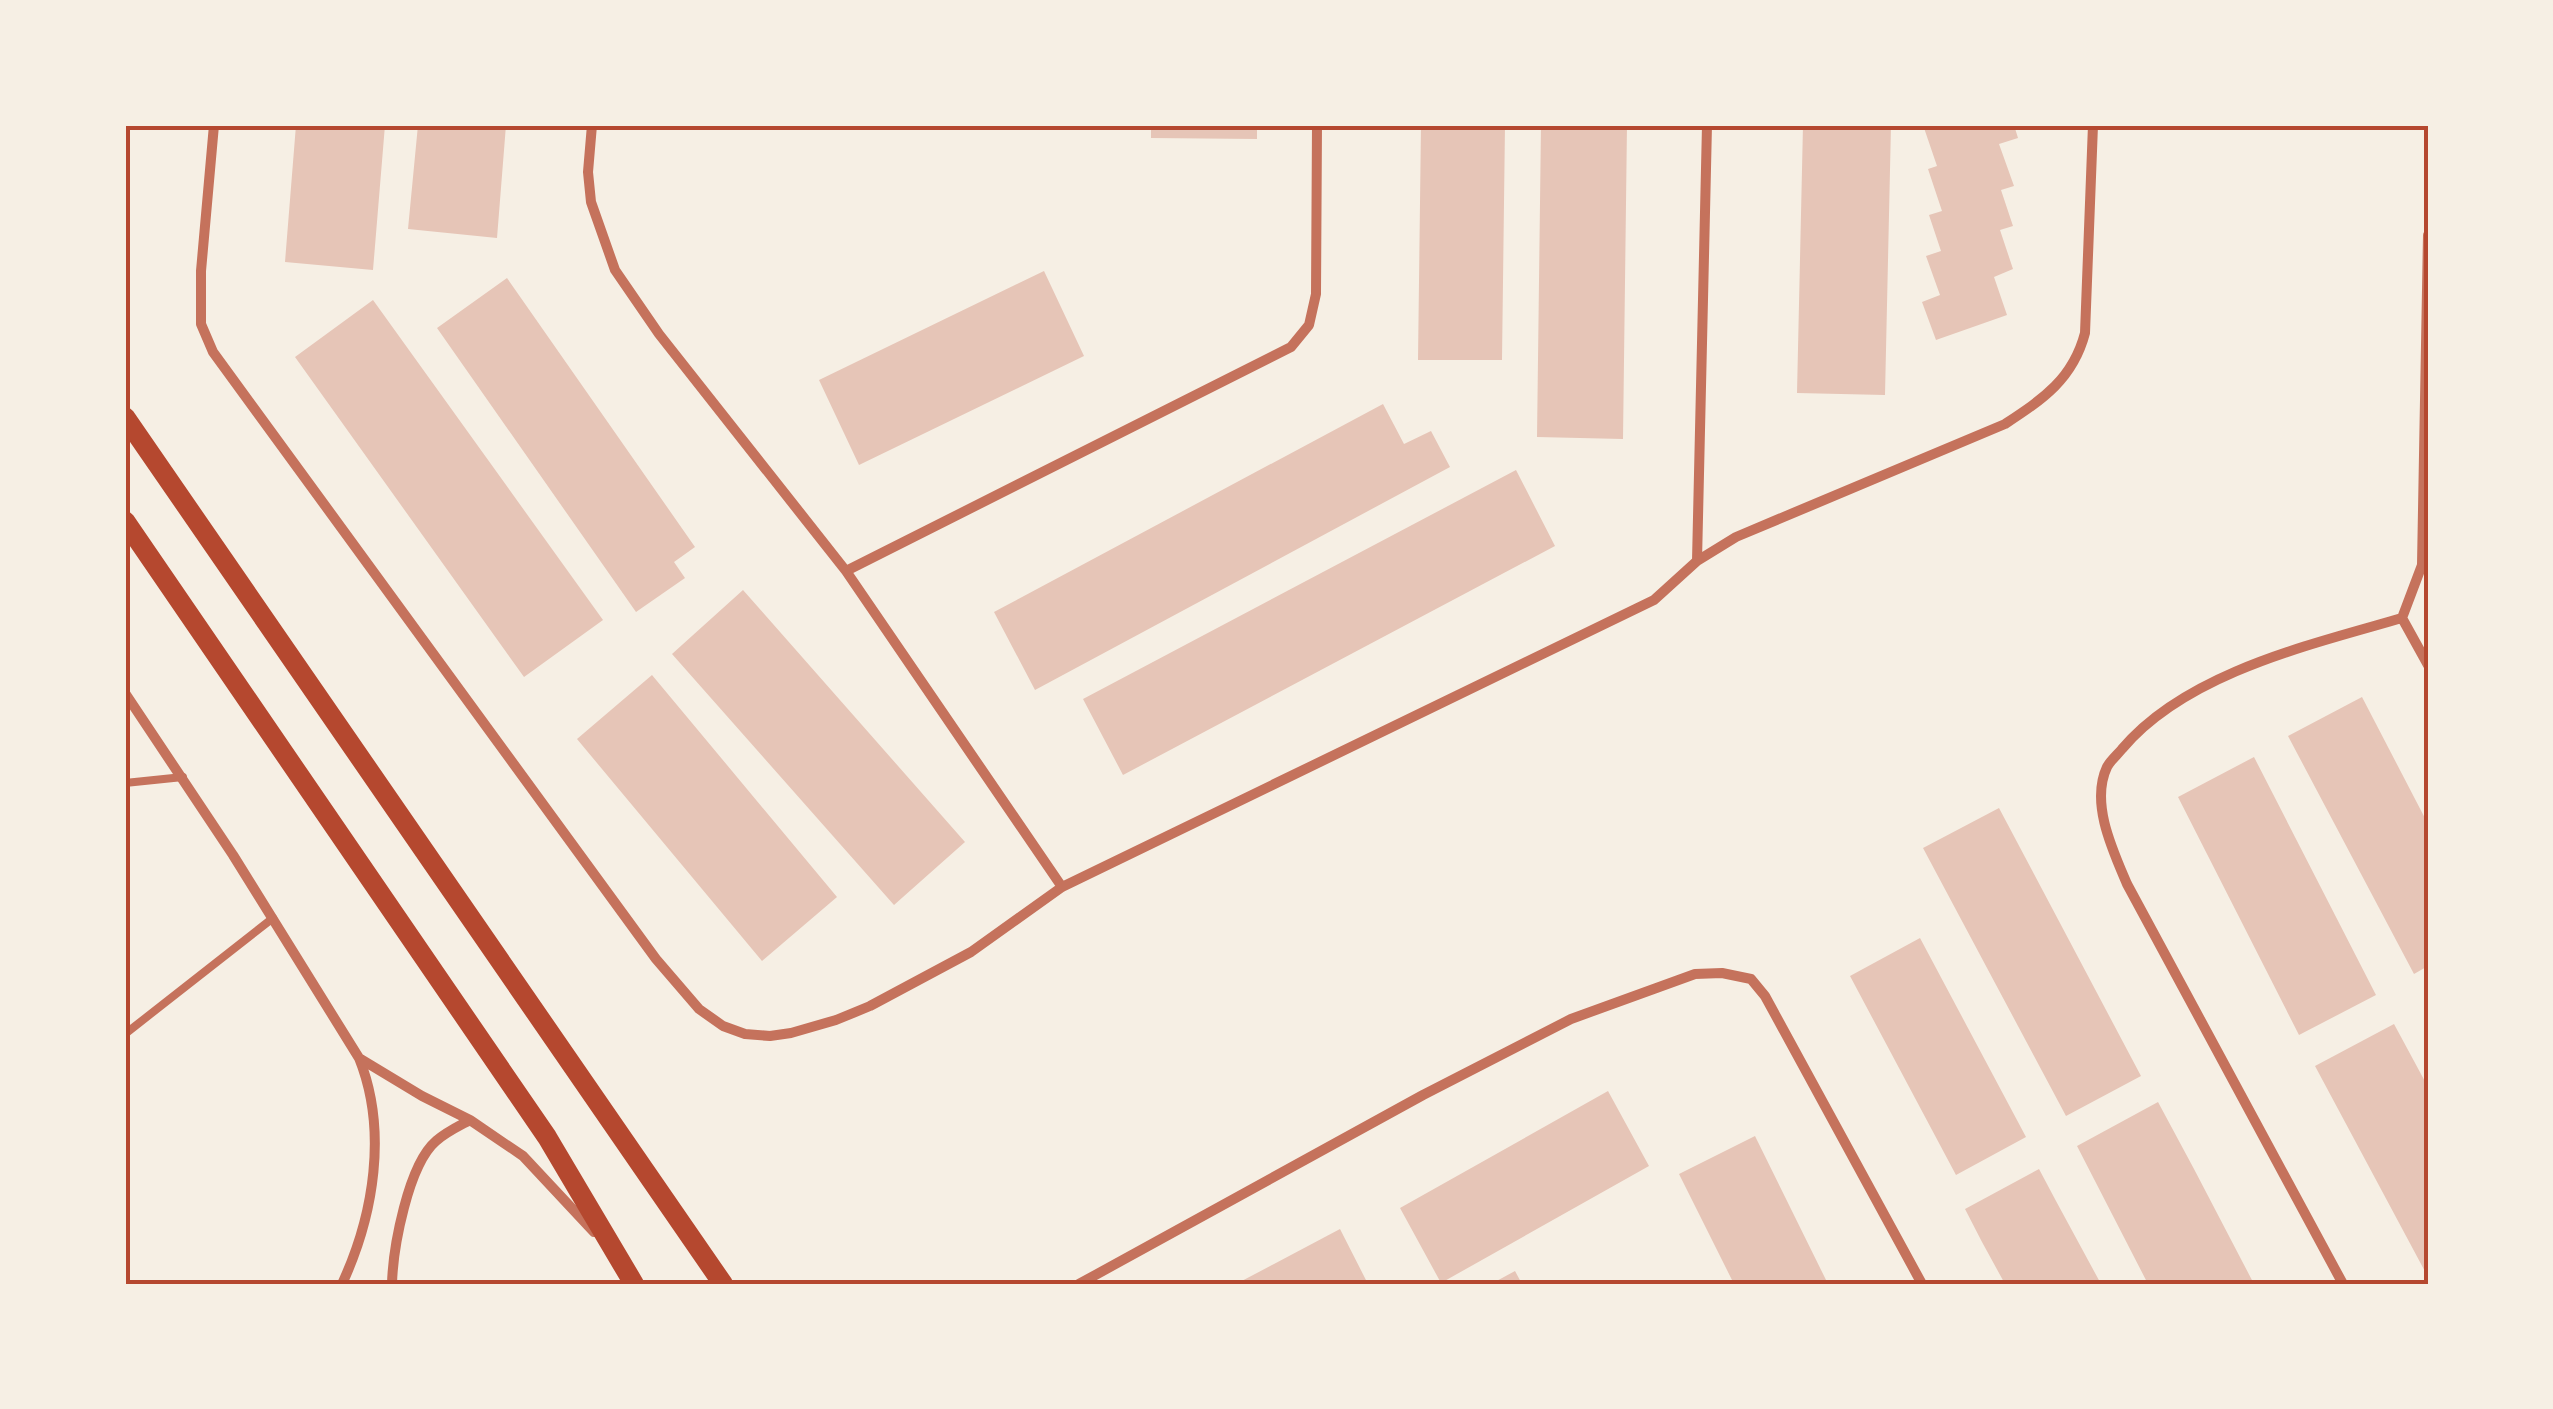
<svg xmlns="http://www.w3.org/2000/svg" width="2553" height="1409" viewBox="0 0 2553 1409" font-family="'PT Sans',sans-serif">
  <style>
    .building { fill: #e6c5b7 }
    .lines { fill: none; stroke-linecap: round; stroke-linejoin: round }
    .service { stroke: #c5725c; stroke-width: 8 }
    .minor { stroke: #c5725c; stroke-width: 10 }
    .secondary { stroke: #b5482f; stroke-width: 20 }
    .neatline { fill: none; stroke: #b5482f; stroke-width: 4 }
  </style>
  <rect width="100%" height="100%" fill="#f6efe4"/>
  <path class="building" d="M296,125H385L373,270L285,262Z
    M418,125H506L497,238L408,229Z
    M1151,125H1257V139L1151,138Z
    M1421,125H1505L1502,360H1418Z
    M1541,125H1627L1623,439L1537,437Z
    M1803,125H1891L1885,395L1797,393Z
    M1923,125H2014L2018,138L1999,144L2014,186L2001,190L2013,226L2000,230L2013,269L1994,277L2007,315L1936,340L1922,302L1940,295L1926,256L1941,251L1929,215L1942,211L1928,169L1937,166Z
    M1044,271L1084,356L859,465L819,380Z
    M507,278L695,547L674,562L685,578L636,612L437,328Z
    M373,300L603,620L524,677L295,357Z
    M1383,404L1404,444L1431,431L1450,467L1035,690L994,612Z
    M1516,470L1555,546L1123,775L1083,699Z
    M743,590L965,842L894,905L672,654Z
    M652,675L837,897L762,961L577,739Z
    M2362,697L2428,824V966L2414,974L2288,736Z
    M2254,757L2376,995L2299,1035L2178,797Z
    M1999,808L2141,1076L2066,1116L1923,848Z
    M1920,938L2026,1137L1956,1175L1850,976Z
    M2394,1024L2428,1087V1277L2315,1066Z
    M1608,1091L1649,1166L1441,1283L1400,1208Z
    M2158,1102L2194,1169L2254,1284H2148L2077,1146Z
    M1755,1136L1789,1205L1828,1284H1734L1679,1174Z
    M2039,1169L2056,1201L2101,1284H2005L1982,1242L1965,1209Z
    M1340,1229L1368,1284H1236L1274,1264Z
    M1515,1271L1522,1284H1491Z"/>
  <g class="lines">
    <path class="service" d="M125,783L183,777
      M125,1034L273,918"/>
    <path class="minor" d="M214,125L201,271V324L213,352L656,959L699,1009L723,1026L745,1034L770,1036L791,1033L836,1020L870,1006L971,952L1062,887L1654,600L1697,561L1736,537L2005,424C2043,399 2073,379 2085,333L2093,125
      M592,125L588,172L591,202L615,270L659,334L846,571L1062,887
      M2428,235L2422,565L2402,618L2428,665
      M1697,561L1707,125
      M846,571L1291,347L1309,325L1316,294L1317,125
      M125,693L233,855L359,1058L422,1096L470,1120L523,1156L594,1232
      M342,1284C374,1215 388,1130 359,1058
      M392,1284C393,1248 408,1165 436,1141C446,1132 459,1126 470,1120
      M1079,1284L1423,1095L1571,1019L1695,974L1722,973L1751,979L1765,996L1922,1284
      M2343,1284L2127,884C2113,851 2090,803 2107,767C2110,761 2118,754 2122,749C2186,673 2309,645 2402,618"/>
    <path class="secondary" d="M125,417L723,1284
      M125,521L547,1137L634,1284"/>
  </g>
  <rect width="2553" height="1409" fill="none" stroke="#f6efe4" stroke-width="255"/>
  <rect x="128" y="128" width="2298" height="1154" class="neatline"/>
</svg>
